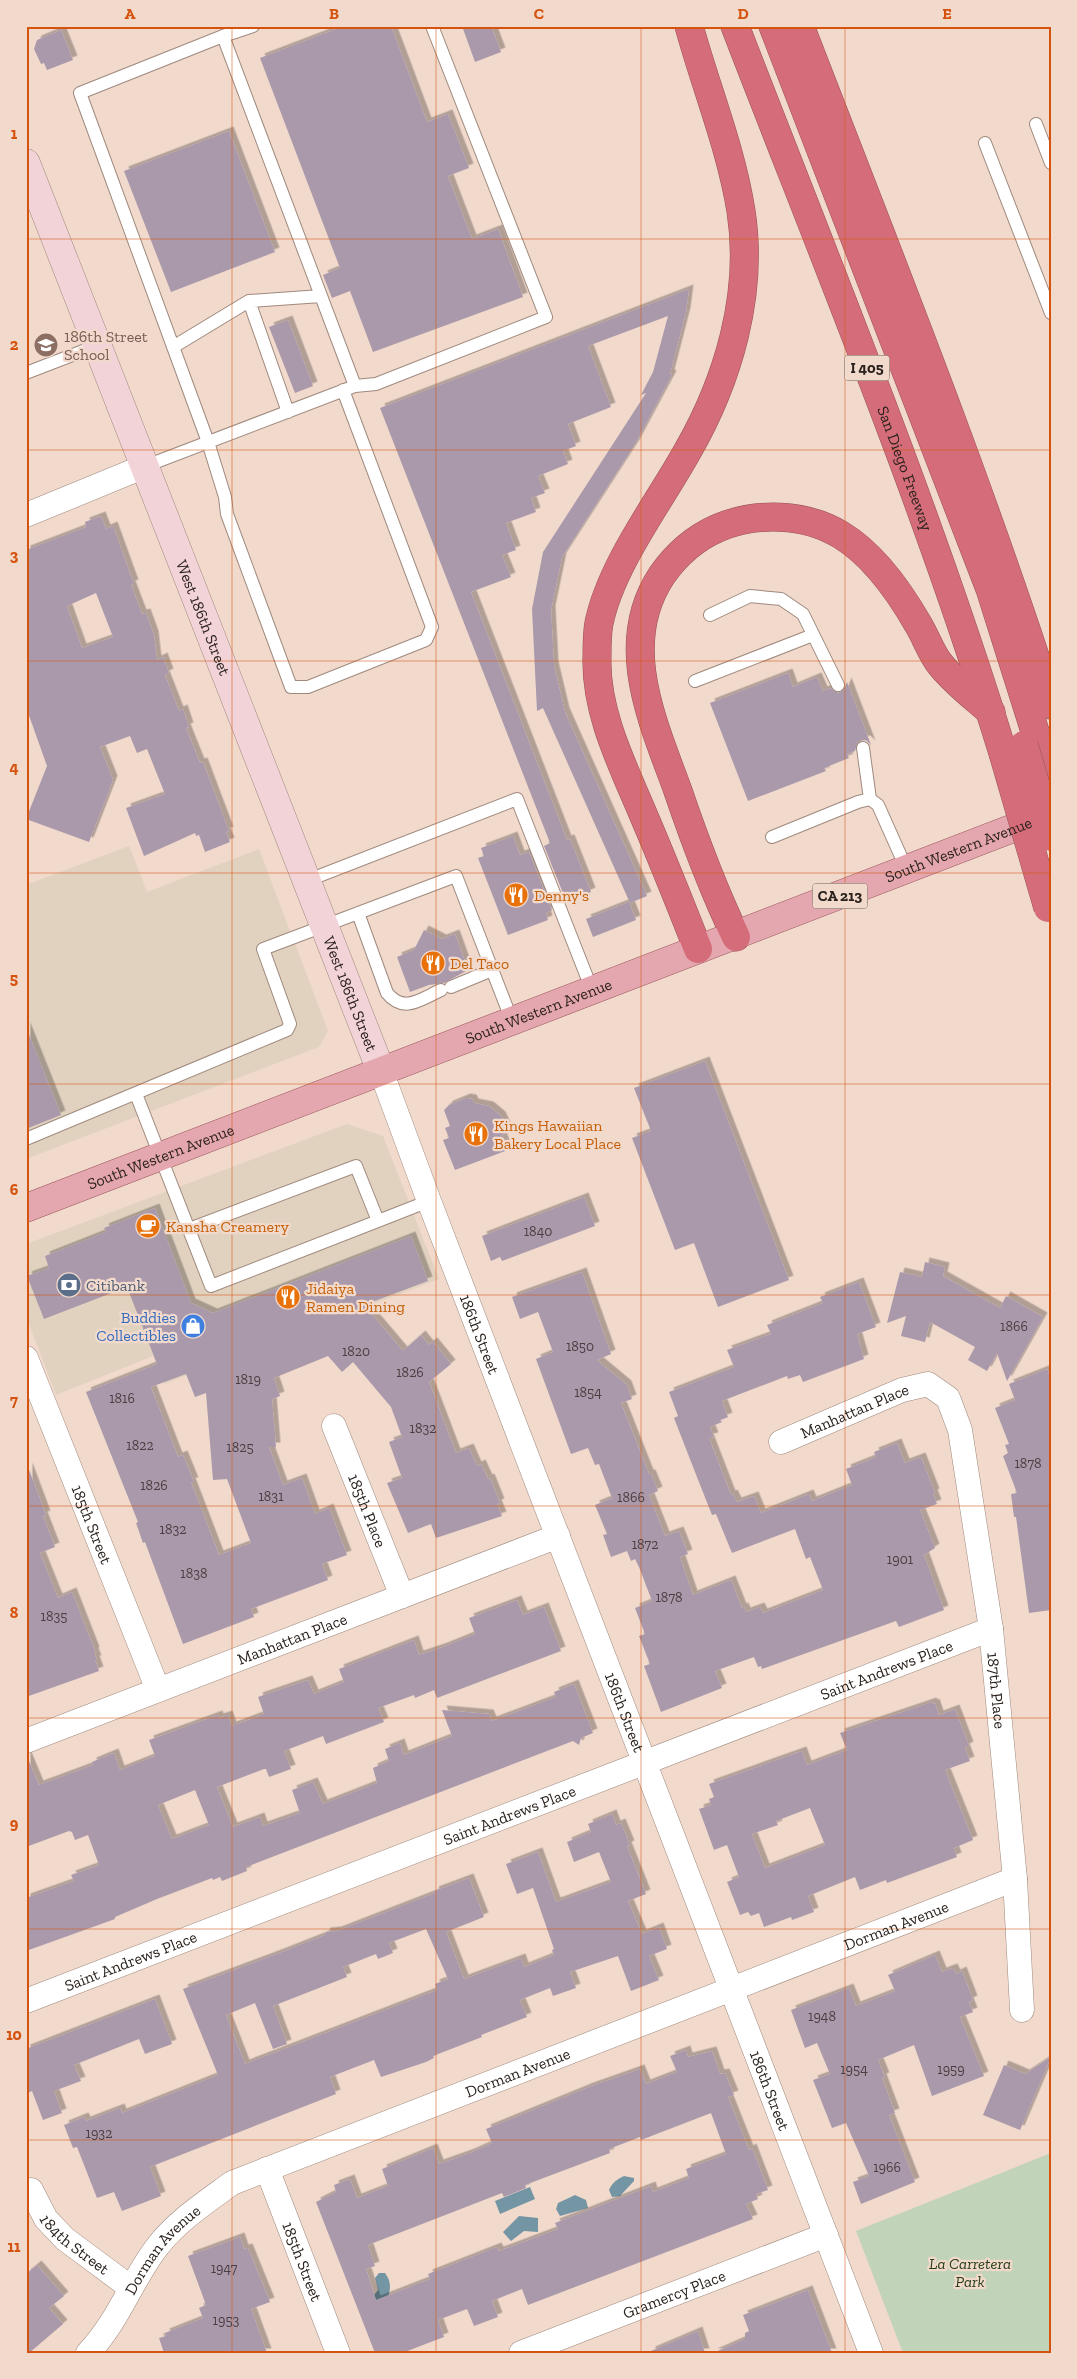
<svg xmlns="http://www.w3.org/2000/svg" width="1077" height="2379" viewBox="0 0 1077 2379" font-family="'Zilla Slab',serif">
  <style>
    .commercial { fill: #e1d2c0 }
    .green { fill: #c1d3b8 }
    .water { fill: #7496a4 }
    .building { fill: #aa99ab; fill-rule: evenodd; filter: url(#shadow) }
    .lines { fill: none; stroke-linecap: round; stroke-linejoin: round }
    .lane-casing { stroke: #9f897d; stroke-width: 14 }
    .street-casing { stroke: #9f897d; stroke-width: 25 }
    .secondary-casing { stroke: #9f897d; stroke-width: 29 }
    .primary-casing { stroke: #985258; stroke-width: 29 }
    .highway-casing { stroke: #985258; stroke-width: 29 }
    .lane { stroke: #fff; stroke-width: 12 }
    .street { stroke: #fff; stroke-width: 24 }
    .secondary { stroke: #f2d3d7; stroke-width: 28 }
    .primary { stroke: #e5a7af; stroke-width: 28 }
    .highway { stroke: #d46d79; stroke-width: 28 }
    .highway-bridge-casing { stroke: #985258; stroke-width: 29; stroke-linecap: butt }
    .highway-bridge { stroke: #d46d79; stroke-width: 28 }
    .grid { fill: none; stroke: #d5530e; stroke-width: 1; stroke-opacity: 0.55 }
    .labels { text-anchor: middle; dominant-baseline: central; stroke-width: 4.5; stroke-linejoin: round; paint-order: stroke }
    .number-label { font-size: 14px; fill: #4a3f40 }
    .shield { fill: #f1d9cc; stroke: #665851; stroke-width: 1 }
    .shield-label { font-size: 15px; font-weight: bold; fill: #2a211c }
    .education-label { font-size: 16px; fill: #785e54; stroke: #f1d9cc; text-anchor: start }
    .street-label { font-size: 16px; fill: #2a211c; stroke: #f1d9cc }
    .food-label { font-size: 16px; fill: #c56008; stroke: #f1d9cc; text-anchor: start }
    .service-label { font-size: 16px; fill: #4e5e75; stroke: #f1d9cc; text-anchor: start }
    .shop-label { font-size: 16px; fill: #366cbe; stroke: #f1d9cc; text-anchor: end }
    .park-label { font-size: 16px; font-style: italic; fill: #253f16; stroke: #f1d9cc }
    .neatline { fill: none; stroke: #d5530e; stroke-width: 2 }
    .grid-label { font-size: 16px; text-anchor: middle; font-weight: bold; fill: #d5530e }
  </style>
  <defs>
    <filter id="shadow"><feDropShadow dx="4.5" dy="-4.5" stdDeviation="0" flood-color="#0004"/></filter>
  </defs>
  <rect width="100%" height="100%" fill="#f1d9cc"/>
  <path class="commercial" d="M129,846L147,892L259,849L328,1031L319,1047L26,1159V885Z
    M347,1124L383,1136L439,1279L164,1384L153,1356L56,1395L26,1316V1248L29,1243Z"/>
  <path class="green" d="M1051,2153V2353H903L856,2231Z"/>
  <path class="water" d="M624,2176L634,2178V2181L620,2196L612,2197L609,2190C612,2183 617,2179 624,2176Z
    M530,2187L535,2199L500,2214L495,2201Z
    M575,2195L586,2200L588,2208L560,2216L556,2209L558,2203Z
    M519,2216L538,2218V2232L524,2231L511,2241L503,2232Z
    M379,2273H385C391,2281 391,2288 388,2297L377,2303L374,2295L378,2290L375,2278Z"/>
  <path class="building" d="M344,26H391L427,122L448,114L469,168L448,176L472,239L498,229L523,297L373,352L350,291L332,298L323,275L340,268L260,58Z
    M462,26H491L501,52L475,62Z
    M61,30L73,60L47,70L44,63L41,64L34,49L37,40Z
    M229,131L275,252L171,292L124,171Z
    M689,289L686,312L670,374L672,375L635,444L562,557L551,610L554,666L565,712L647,896L630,903L543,708L537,711L532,609L543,552L646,393L641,395L653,372L668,316L588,346L611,407L568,424L576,446L563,451L568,464L538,476L545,493L531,498L536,512L506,523L516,550L502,555L511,577L471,592L567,840L570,839L591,892L567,903L544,846L550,843L380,408Z
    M288,320L313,386L295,393L269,327Z
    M101,516L106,529L113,526L134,584L131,585L142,614L146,613L154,635L157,660L163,657L169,673L165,675L179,711L183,709L189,727L186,728L200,763L203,762L229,831L226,832L230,842L205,852L199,835L196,836L195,833L144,856L126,808L165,794L147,749L137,753L130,736L100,747L113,780L89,842L26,819L47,766L26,707V550L86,527L85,522ZM96,593L113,637L82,648L67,606Z
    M788,673L793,687L817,677L823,691L830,688L838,693L844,690L847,682L871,745L866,740L858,741L855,751L847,754L849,758L824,768L826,771L748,801L710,703Z
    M513,836L520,855L529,852L552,910L546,913L548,920L508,935L478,858L484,856L481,848Z
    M629,902L636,920L593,937L586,919Z
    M424,930L442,939L455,934L468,970L444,983L429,985L410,992L397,957L414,950Z
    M26,1027L61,1115L26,1129Z
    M705,1061L789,1280L718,1307L694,1243L675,1250L632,1138L651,1131L634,1088Z
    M466,1098L472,1099L474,1103L489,1106L501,1116L509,1133L501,1135L508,1150L455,1170L443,1140L449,1138L445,1128L450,1126L444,1110L449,1105Z
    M584,1197L595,1226L502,1261L500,1257L491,1261L482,1236Z
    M155,1208L191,1303L213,1313L411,1236L428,1281L364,1305L403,1351L421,1335L429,1345L433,1342L451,1364L429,1382L456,1453L469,1448L477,1466L481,1464L488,1479L490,1478L500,1503L497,1504L502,1516L436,1538L431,1524L408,1533L387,1483L402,1478L389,1442L402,1437L391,1407L353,1362L342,1372L328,1356L274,1378L280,1396L272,1399L276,1447H269L283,1485L302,1478L315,1514L329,1508L347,1555L322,1564L328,1580L251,1609L254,1617L183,1644L145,1542L143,1543L136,1523L138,1522L86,1392L157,1364L127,1287L44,1319L27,1276L49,1268L45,1256L106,1232L104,1228ZM186,1374L195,1397L206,1393L213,1480L227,1479L251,1543L219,1555L191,1482H194L183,1455L178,1457L151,1387Z
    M925,1262L945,1267L943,1276L1000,1308L1006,1296L1043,1317L1007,1381L997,1353L987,1371L968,1360L975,1347L930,1322L925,1342L901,1336L906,1316L887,1323L900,1272L922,1277Z
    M582,1272L611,1354L597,1360L627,1385L632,1399L621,1403L649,1474H651L658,1491L649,1495L665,1536L679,1531L688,1554L680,1557L693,1595L731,1580L742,1608L744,1607L746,1612L760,1607L763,1613L823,1590L810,1557L806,1559L795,1529L732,1553L716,1514L712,1515L695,1472L674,1418L678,1416L669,1392L734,1367L727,1350L771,1334L767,1325L823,1303L820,1297L859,1282L876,1327L857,1334L864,1359L803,1382L800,1375L788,1379L787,1376L722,1401L728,1417L720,1420L722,1422L710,1427L714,1437L709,1438L731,1495L733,1494L737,1502L754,1496L761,1513L809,1494L812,1501L852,1485L846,1469L876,1457L874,1452L897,1443L905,1463L921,1457L935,1493L933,1494L937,1504L920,1510L935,1548L924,1555L944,1610L899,1627L896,1621L762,1669L761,1666L758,1667L754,1657L715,1671L722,1688L661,1712L644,1666L650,1664L639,1636L645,1634L635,1608L652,1601L639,1567L635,1559L631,1561L627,1551L611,1557L603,1535L607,1534L595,1505L612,1498L599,1464L595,1465L588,1448L571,1454L536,1359L553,1352L538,1312L520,1319L512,1297Z
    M1047,1369L1051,1378V1610L1029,1613L1016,1517H1014L1011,1494L1017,1493L1003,1456L1008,1453L1005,1445L1009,1444L995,1408L1015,1400L1009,1384Z
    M28,1467L46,1515L43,1516L55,1547L40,1553L58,1598L72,1592L95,1651L94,1652L97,1660H95L99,1671L26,1697Z
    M517,1600L523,1615L544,1607L561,1651L437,1698L434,1690L415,1698L414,1695L378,1708L384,1722L326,1744L323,1736L284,1751L291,1769L269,1777L266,1769H264L217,1787L233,1827L260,1817L263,1826L300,1813L292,1790L313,1782L323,1804L377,1783L373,1768L389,1761L385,1749L400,1743L404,1755L452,1736L442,1710L489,1714L492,1721L556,1697L554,1692L574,1684L593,1733L581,1738L579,1745L573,1741L246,1867L247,1871L222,1881L220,1877L213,1880L212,1878L157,1899L115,1917V1919L26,1951V1898L74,1881L71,1875L99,1865L88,1835L75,1840L72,1832L69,1831L26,1847V1754L39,1785L93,1765L92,1762L114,1753L120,1770L155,1756L149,1740L218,1715L219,1718L228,1715L232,1726L264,1714L258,1697L308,1680L314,1694L344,1682L339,1669L414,1640L419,1655L443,1647L475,1634L469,1618ZM195,1790L209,1825L172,1839L158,1805Z
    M932,1702L933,1704L935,1703L939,1715L955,1709L969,1746L965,1748L970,1761L945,1770L973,1840L954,1848L957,1857L887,1883L886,1880L860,1890L855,1877L808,1896L814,1912L792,1920L791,1917L764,1927L759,1913L751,1916L748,1912L740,1915L727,1882L739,1877L727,1845L714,1850L699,1809L711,1805L709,1799L714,1797L709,1784L802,1751L807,1765L847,1750L840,1733ZM810,1808L825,1845L765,1868L752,1834L778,1825L776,1821Z
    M612,1814L616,1825L621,1823L630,1845L627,1846L646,1894L628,1901L642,1934L659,1927L667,1949L649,1956L659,1980L631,1991L618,1956L570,1972L576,1988L553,1996L550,1988L520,2000L527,2017L481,2035L482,2037L433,2056L434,2058L426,2062L381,2077L374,2060L330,2077L336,2094L150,2167L161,2196L122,2211L114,2192L97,2198L77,2147L73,2148L64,2125L84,2117L86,2121L120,2108L122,2113L218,2075L183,1989L282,1952L325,1935L326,1932L337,1931L435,1893L434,1891L469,1878L484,1917L446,1932L464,1979L521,1958L524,1967L554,1955L552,1950L554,1949L533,1888L517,1894L506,1864L538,1852L556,1902L611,1882L599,1852L574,1862L567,1842L591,1832L588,1824ZM426,1929L448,1979L435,1984L437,1990L245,2064L226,2015L255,2003L273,2049L287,2044L273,2006L347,1977L343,1967L376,1954L378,1959L393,1953L389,1943Z
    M935,1955L942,1972L953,1968L956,1974L962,1971L973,2000L969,2002L973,2012L960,2017L984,2076L932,2096L914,2045L878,2060L885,2077L882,2078L895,2113L889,2115L915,2182L861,2204L853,2182L869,2176L846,2123L832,2128L813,2080L830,2074L817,2043L805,2048L791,2010L849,1988L856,2006L895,1991L888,1975Z
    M155,1999L172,2044L145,2054L139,2039L74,2065L81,2081L54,2091L62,2113L43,2120L32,2091L26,2094V2049Z
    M686,2050L688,2057L712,2051L720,2074L725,2073L734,2095L728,2097L749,2150L752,2148L768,2190L756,2194L758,2199L746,2204L753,2219L528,2305L522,2289L492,2301L498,2317L474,2326L467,2309L438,2320L444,2337L402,2353H375L316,2202L336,2192L334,2185L350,2179L357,2198L388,2186L382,2169L433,2148L439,2164L470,2153L492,2143L486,2129L589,2087L640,2069L646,2084L677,2072L670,2056ZM711,2113L726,2154L686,2169L689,2178L653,2192L651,2186L555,2223L558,2229L499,2251L497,2247L428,2274L430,2279L376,2300L366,2269L375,2266L368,2245L502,2193L504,2197L526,2188L525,2185L610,2153L609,2149L640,2137L641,2140Z
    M1051,2057L1020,2130L983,2115L1004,2065L1025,2074Z
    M240,2237L244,2249L248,2248L270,2302L251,2309L267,2353H164L159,2338L166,2336L165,2333L203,2318L199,2308L206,2305L188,2256Z
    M37,2265L64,2296L49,2308L63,2324L29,2353H26V2274Z
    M808,2290L832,2353H713L745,2339V2333L749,2331L743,2315Z
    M698,2331L705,2353H651V2351Z"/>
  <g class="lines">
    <defs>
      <path id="lane" d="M223,36L253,26
        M1036,124L1051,163
        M985,143L1051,313
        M249,301L288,412
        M173,347L249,301L321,296
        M26,373L96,346
        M355,386L376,384L546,317L432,26
        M143,467C214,440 285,413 355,386L223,36L80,93L208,442L225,497L227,514L291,687H308L426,640L432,627L343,390
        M710,615L750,596L781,599L803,614L838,685
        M695,681L813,635
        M863,748L870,799
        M772,837L858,802L870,799L878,805L907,870
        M306,881L517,799L592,990
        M358,913L387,993C404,1014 421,999 441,990
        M451,987L492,970
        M136,1094C161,1158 186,1222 211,1286L378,1221L356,1166L189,1229
        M26,1139L287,1030L290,1024L263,949L456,876L512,1021
        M378,1221L429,1201"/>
      <g id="street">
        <path d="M26,515L143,467"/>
        <path id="s1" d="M381,1071L429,1201L871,2353"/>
        <path id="s2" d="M26,1358L158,1690"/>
        <path id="s3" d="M334,1426L402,1596"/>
        <path id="s4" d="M781,1442L902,1390L928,1384L948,1398L960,1430L991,1629L1015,1879L1022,2010"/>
        <path id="s5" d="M26,1741L558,1536"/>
        <path id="s6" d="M26,2001L991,1629"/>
        <path id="s7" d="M267,2169L338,2353"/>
        <path id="s8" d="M31,2190L46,2219L65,2239L131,2288"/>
        <path id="s9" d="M88,2353C118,2322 131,2281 157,2247C177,2221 206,2202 232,2183L1015,1879"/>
        <path id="s10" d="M521,2353L826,2235"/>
      </g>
      <g id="secondary">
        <path id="s11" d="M26,163L381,1071"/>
      </g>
      <g id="primary">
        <path id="s12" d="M26,1208L1047,815"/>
      </g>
      <g id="highway">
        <path d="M689,26C706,88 731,148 741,211C754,294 728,381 687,452C658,504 611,565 599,623C597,633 597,646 597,657C595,714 625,770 646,821C664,863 681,906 698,949"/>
        <path id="s13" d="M735,26C828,267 927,506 1003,753"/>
        <path d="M773,26L990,589L1051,782"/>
        <path d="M800,26C887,251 977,475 1051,705"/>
        <path d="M736,937C713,889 695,841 678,791C653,722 616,644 662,575C676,555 695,538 718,528C756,512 805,513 841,535C874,555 899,591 918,624C926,637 931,653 940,664C954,682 974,697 991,712"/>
      </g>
    </defs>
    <use href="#lane" class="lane-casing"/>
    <use href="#street" class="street-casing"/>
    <use href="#secondary" class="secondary-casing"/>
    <use href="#primary" class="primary-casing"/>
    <use href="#highway" class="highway-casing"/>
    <use href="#lane" class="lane"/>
    <use href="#street" class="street"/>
    <use href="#secondary" class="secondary"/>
    <use href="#primary" class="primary"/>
    <use href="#highway" class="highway"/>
    <defs>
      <path id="highway-bridge" d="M1024,745L1051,837
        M1003,753L1048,908"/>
    </defs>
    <use href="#highway-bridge" class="highway-bridge-casing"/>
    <use href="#highway-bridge" class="highway-bridge"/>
  </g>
  <path class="grid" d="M232,26V2353M436,26V2353M641,26V2353M845,26V2353M26,239H1051M26,450H1051M26,661H1051M26,873H1051M26,1084H1051M26,1295H1051M26,1506H1051M26,1718H1051M26,1929H1051M26,2140H1051"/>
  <defs>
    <symbol id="school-disc" viewBox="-11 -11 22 22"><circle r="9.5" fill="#8d6e63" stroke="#f1d9cc"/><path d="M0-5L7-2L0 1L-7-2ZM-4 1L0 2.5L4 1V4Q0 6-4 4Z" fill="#fff"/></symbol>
    <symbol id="restaurant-disc" viewBox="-11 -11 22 22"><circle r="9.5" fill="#e8710a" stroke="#f1d9cc"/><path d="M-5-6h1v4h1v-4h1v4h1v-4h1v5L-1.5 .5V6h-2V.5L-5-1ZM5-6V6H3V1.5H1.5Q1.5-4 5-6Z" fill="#fff"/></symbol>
    <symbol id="cafe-disc" viewBox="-11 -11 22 22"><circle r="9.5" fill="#e8710a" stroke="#f1d9cc"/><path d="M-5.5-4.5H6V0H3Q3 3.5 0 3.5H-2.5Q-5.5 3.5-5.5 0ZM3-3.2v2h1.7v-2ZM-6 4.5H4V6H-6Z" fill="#fff"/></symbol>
    <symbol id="bank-disc" viewBox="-11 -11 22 22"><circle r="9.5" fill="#5c6f8a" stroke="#f1d9cc"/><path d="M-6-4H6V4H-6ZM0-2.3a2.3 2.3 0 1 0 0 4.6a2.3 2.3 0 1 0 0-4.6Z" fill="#fff"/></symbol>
    <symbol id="shop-disc" viewBox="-11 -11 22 22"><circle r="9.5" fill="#3f7fe0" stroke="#f1d9cc"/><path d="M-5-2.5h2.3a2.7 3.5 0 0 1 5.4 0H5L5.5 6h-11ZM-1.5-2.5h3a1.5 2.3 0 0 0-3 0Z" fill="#fff"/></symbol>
  </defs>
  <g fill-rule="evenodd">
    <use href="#school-disc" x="32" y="331" width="28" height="28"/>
    <use href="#restaurant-disc" x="502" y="881" width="28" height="28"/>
    <use href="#restaurant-disc" x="419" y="949" width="28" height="28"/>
    <use href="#restaurant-disc" x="462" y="1120" width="28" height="28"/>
    <use href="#cafe-disc" x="134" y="1212" width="28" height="28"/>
    <use href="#bank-disc" x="55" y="1271" width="28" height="28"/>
    <use href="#restaurant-disc" x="274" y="1283" width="28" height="28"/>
    <use href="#shop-disc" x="179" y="1312" width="28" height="28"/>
  </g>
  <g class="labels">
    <g class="number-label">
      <text x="538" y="1231">1840</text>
      <text x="1014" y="1326">1866</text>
      <text x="580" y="1346">1850</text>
      <text x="356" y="1351">1820</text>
      <text x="410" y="1372">1826</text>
      <text x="248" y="1379">1819</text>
      <text x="588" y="1392">1854</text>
      <text x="122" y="1398">1816</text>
      <text x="423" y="1428">1832</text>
      <text x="140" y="1445">1822</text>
      <text x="240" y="1447">1825</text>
      <text x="1028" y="1463">1878</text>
      <text x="154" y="1485">1826</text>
      <text x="271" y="1496">1831</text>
      <text x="631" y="1497">1866</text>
      <text x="173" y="1529">1832</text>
      <text x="645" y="1544">1872</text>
      <text x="900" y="1559">1901</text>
      <text x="194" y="1573">1838</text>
      <text x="669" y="1597">1878</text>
      <text x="54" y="1616">1835</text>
      <text x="822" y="2016">1948</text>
      <text x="854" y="2069">1954</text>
      <text x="951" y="2069">1959</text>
      <text x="99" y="2133">1932</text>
      <text x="887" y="2167">1966</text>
      <text x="224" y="2268">1947</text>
      <text x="226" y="2320">1953</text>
    </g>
    <g class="shield">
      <rect x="844.5" y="355.5" width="45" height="25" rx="4"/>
      <rect x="812.5" y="883.5" width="55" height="25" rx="4"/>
    </g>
    <g class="shield-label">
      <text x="867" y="368">I 405</text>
      <text x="840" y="896">CA 213</text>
    </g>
    <g class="education-label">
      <text x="64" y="336">186th Street<tspan x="64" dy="18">School</tspan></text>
    </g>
    <g class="street-label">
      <text stroke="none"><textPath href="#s13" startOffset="474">San Diego Freeway</textPath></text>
      <text stroke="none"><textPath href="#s11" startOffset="488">West 186th Street</textPath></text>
      <text stroke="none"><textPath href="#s12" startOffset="999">South Western Avenue</textPath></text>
      <text stroke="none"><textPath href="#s11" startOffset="892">West 186th Street</textPath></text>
      <text stroke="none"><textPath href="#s12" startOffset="549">South Western Avenue</textPath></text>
      <text stroke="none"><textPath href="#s12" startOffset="144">South Western Avenue</textPath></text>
      <text stroke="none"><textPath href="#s1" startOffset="281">186th Street</textPath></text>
      <text stroke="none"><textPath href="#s4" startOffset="80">Manhattan Place</textPath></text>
      <text stroke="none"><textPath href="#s3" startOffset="91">185th Place</textPath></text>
      <text stroke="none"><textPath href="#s2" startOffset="179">185th Street</textPath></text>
      <text stroke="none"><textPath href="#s5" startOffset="285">Manhattan Place</textPath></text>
      <text stroke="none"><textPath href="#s6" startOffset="922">Saint Andrews Place</textPath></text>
      <text stroke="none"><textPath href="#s4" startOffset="480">187th Place</textPath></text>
      <text stroke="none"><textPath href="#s1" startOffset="686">186th Street</textPath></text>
      <text stroke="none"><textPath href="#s6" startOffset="518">Saint Andrews Place</textPath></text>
      <text stroke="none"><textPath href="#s9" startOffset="938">Dorman Avenue</textPath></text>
      <text stroke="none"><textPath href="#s6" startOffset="112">Saint Andrews Place</textPath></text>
      <text stroke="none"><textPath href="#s9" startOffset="532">Dorman Avenue</textPath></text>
      <text stroke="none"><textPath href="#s1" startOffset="1091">186th Street</textPath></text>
      <text stroke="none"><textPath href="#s8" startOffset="71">184th Street</textPath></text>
      <text stroke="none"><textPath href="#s9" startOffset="128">Dorman Avenue</textPath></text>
      <text stroke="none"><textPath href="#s7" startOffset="99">185th Street</textPath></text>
      <text stroke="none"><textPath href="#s10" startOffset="164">Gramercy Place</textPath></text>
    </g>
    <g class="food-label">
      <text x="534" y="895">Denny's</text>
      <text x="450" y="963">Del Taco</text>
      <text x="494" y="1125">Kings Hawaiian<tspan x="494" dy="18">Bakery Local Place</tspan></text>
      <text x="166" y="1226">Kansha Creamery</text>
      <text x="306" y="1288">Jidaiya<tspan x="306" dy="18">Ramen Dining</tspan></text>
    </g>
    <g class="service-label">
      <text x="86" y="1285">Citibank</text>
    </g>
    <g class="shop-label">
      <text x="176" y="1317">Buddies<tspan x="176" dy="18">Collectibles</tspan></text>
    </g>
    <g class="park-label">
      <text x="970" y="2263">La Carretera<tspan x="970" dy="18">Park</tspan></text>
    </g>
  </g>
  <rect width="1077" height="2379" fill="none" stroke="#f1d9cc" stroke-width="55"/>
  <rect x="28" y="28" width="1022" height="2324" class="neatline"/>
  <g class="grid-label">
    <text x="130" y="19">A</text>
    <text x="334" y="19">B</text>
    <text x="539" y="19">C</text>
    <text x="743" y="19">D</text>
    <text x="947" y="19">E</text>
    <text x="14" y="139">1</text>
    <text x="14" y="350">2</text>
    <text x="14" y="561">3</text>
    <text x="14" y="773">4</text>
    <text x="14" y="984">5</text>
    <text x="14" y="1195">6</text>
    <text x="14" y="1406">7</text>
    <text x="14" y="1618">8</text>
    <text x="14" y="1829">9</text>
    <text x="14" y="2040">10</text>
    <text x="14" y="2252">11</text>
  </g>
</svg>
